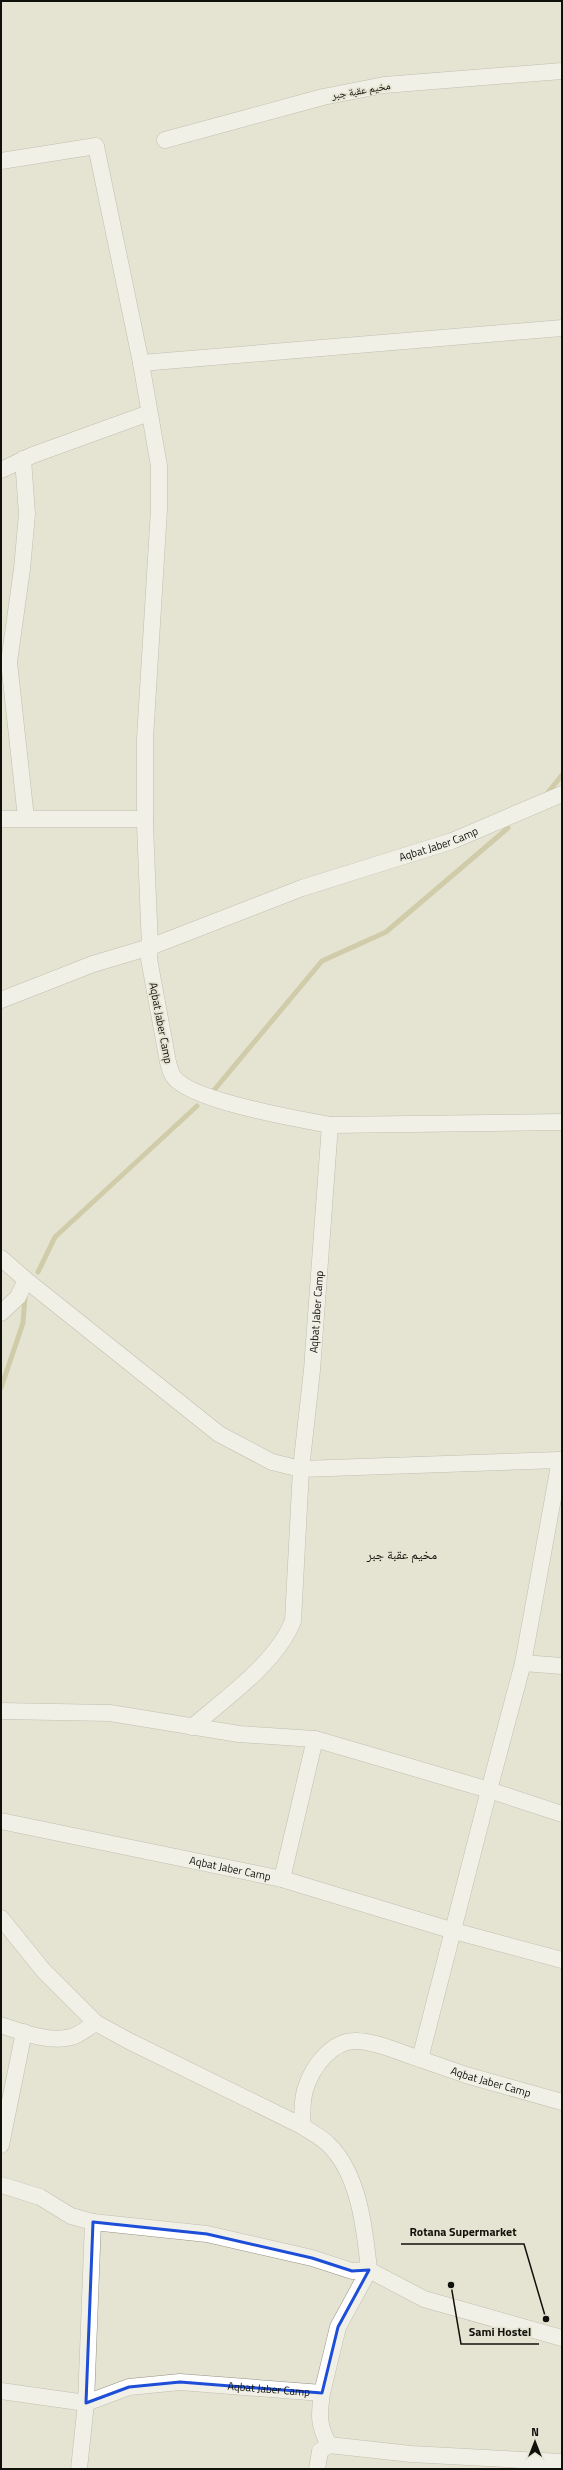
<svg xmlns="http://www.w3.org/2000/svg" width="563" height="2470" viewBox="0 0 563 2470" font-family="'Titillium Web','Noto Naskh Arabic',sans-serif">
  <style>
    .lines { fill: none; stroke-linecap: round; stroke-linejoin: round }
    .stream { stroke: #b5af76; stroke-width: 5 }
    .minor-casing { stroke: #939182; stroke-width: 17 }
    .minor { stroke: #fff; stroke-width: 16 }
    .marked { fill: none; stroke: #1d4ed8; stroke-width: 3; stroke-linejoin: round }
    .labels { text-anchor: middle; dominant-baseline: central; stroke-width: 3.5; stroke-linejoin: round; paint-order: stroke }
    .street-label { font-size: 11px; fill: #11110b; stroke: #e5e4d3 }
    .quarter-label { font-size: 13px; fill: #11110b; stroke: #e5e4d3 }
    .leader { fill: none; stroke: #11110b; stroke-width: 1.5 }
    .callout-dot { fill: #11110b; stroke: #e5e4d3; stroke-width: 1.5 }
    .callout-label { font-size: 12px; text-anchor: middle; font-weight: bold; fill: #11110b; stroke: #e5e4d3; stroke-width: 3.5; stroke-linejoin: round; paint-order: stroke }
  </style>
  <rect width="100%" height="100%" fill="#e5e4d3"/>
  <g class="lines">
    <path class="stream" d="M546,795L562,775
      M210,1095L322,961L386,932L508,828
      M38,1272L55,1237L197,1106
      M1,1388L23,1323L25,1297"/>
    <defs>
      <g id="minor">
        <path d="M165,140L323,97L384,85L562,71"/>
        <path d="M1,161L96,146L141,363L159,466V509L145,739V825L150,947L93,964L1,1000"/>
        <path d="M141,363L562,328"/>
        <path d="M23,459L27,514L22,569L9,662L26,818"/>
        <path d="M1,470L33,455L149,413"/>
        <path d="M1,819H145"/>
        <path d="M330,1125L562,1122"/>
        <path d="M1,1258L26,1280"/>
        <path d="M1,1313L18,1297L26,1280L219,1434L272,1462L301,1469L560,1460L523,1663L489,1790L315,1739L239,1734L110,1713L1,1711"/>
        <path d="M523,1663L562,1666"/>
        <path id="s1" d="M192,1727C225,1699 277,1662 293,1621L301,1469L312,1370L330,1125C299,1119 189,1101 173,1076C171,1073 169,1066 168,1062L149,959L150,947L302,888L452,841L562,794"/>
        <path id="s2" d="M562,1814L489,1790L420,2059L466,2075L562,2102"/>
        <path id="s3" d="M1,1821L282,1879L454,1931L562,1960"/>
        <path d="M282,1879L315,1739"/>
        <path d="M1,1918L43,1970L96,2023L129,2041L302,2126"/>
        <path d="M1,2025C21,2032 50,2043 71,2037C80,2035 88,2027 96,2023"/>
        <path d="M420,2059C401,2053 378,2042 358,2041C332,2039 312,2067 305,2090C302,2101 302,2114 302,2126C311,2132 321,2137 328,2144C359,2173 365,2230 369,2270L424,2299L562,2338"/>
        <path d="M1,2145L24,2032"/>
        <path d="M1,2185L40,2197L71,2216L93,2222L86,2403L79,2469"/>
        <path d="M93,2222L207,2234L312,2258L352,2271L369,2270"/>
        <path id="s4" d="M1,2391L86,2403L129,2387L180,2382L322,2393L338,2327L369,2270"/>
        <path d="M329,2445L411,2454L562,2462"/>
        <path d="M317,2469L320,2451L329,2445C318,2425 319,2415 322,2393"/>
      </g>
    </defs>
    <use href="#minor" class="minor-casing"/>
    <use href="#minor" class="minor"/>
  </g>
  <path d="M0 0H563V2470H0ZM93,2222L207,2234L312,2258L352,2271L369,2270L338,2327L322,2393L180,2382L129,2387L86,2403Z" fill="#e5e4d3" fill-opacity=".55" fill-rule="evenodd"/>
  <path class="marked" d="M93,2222L207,2234L312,2258L352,2271L369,2270L338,2327L322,2393L180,2382L129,2387L86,2403Z"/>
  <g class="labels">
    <g class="street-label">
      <text transform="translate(361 90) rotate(-10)">مخيم عقبة جبر</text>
      <text stroke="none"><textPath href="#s1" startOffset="1250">Aqbat Jaber Camp</textPath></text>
      <text transform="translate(161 1023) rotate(79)">Aqbat Jaber Camp</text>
      <text stroke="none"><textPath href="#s1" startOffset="458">Aqbat Jaber Camp</textPath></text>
      <text stroke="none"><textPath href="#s3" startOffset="234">Aqbat Jaber Camp</textPath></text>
      <text stroke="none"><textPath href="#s2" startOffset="429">Aqbat Jaber Camp</textPath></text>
      <text stroke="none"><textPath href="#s4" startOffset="272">Aqbat Jaber Camp</textPath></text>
    </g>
    <g class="quarter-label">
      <text x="402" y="1554">مخيم عقبة جبر</text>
    </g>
  </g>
  <path class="leader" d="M546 2319L524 2244H401M451 2285L461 2344H539"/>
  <g class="callout-dot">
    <circle cx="546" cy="2319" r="4"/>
    <circle cx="451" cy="2285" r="4"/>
  </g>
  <g class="callout-label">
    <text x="463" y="2236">Rotana Supermarket</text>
    <text x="500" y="2336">Sami Hostel</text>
  </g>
  <rect width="563" height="2470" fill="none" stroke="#11110b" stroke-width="4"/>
  <g transform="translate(535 2442)" stroke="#e5e4d3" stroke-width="3" paint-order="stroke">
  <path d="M0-3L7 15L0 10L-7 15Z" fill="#11110b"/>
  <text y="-6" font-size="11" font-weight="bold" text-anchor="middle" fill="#11110b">N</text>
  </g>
</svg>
